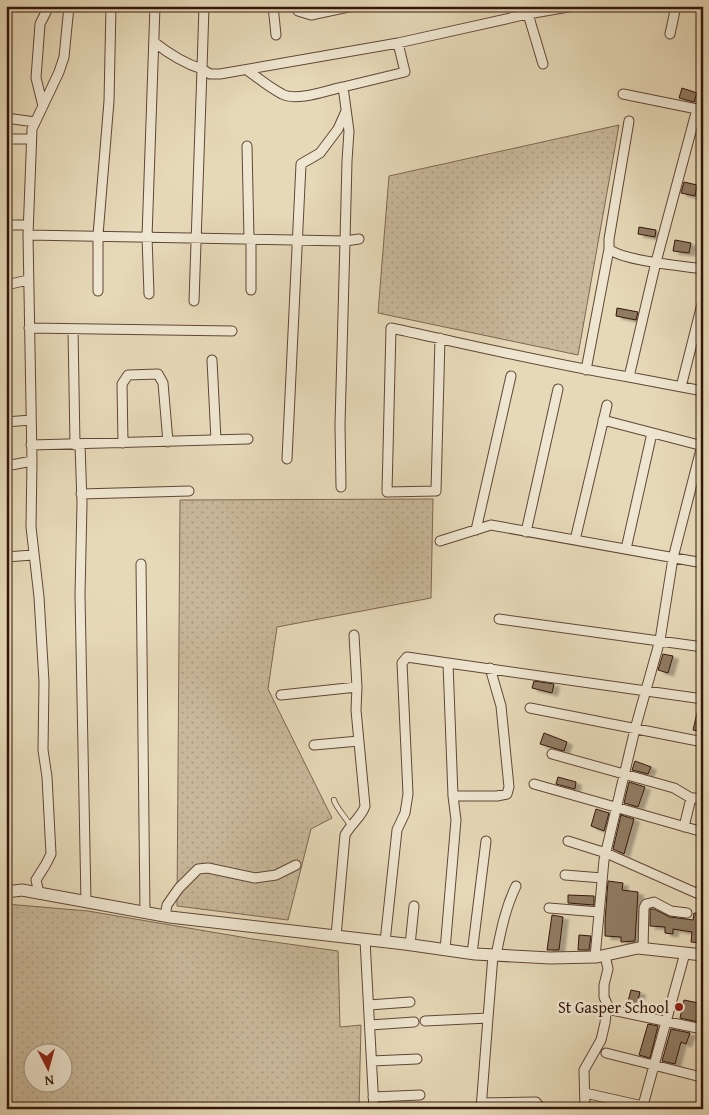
<svg xmlns="http://www.w3.org/2000/svg" width="709" height="1115" viewBox="0 0 709 1115" font-family="'Gentium Book Plus',serif">
  <style>
    .grass { fill: url(#grass-dots); stroke: #7e6752; fill-rule: evenodd }
    .building { fill: #907b64; stroke: #331609; filter: url(#shadow) }
    .lines { fill: none; stroke-linecap: round; stroke-linejoin: round }
    .service-casing { stroke: #604735; stroke-width: 6 }
    .minor-casing { stroke: #604735; stroke-width: 11 }
    .tertiary-casing { stroke: #604735; stroke-width: 13 }
    .service { stroke: #efe6d1; stroke-width: 4.5 }
    .minor { stroke: #efe6d1; stroke-width: 9 }
    .tertiary { stroke: #efe6d1; stroke-width: 11 }
    .poi-dot { fill: #8f2418; stroke: #efe6d1; stroke-width: 2 }
    .labels { text-anchor: middle; dominant-baseline: central; stroke-width: 5; stroke-linejoin: round; paint-order: stroke }
    .poi-label { font-size: 16px; fill: #331609; stroke: #efe6d1; text-anchor: end }
  </style>
  <defs>
    <pattern id="grass-dots" width="8" height="8" patternUnits="userSpaceOnUse" patternTransform="scale(1.25)"><rect width="8" height="8" fill="#c8b89a"/><path d="M2 2h.1M6 6h.1" fill="none" stroke="#ac9d83" stroke-width="1.8" stroke-linecap="round"/></pattern>
    <filter id="shadow"><feDropShadow dx="5.5" dy="3" stdDeviation="1" flood-color="#0004"/></filter>
  </defs>
  <rect width="100%" height="100%" fill="#e6d9b8"/>
  <filter id="stains"><feTurbulence type="fractalNoise" baseFrequency=".004" numOctaves="4"/><feColorMatrix values="0 0 0 0 .2 0 0 0 0 .09 0 0 0 0 .02 0 0 0 .5 -.17"/></filter>
  <radialGradient id="worn" r=".72"><stop offset=".6" stop-color="#630" stop-opacity="0"/><stop offset="1" stop-color="#630" stop-opacity=".3"/></radialGradient>
  <path class="grass" d="M619,125L578,355L378,313L389,176Z
    M433,499L431,598L277,627L268,689L332,818L311,829L288,920L177,906L180,500Z
    M6,904L88,911L253,939L338,951L340,1027L361,1025L359,1109H10ZM32,1052H62V1082H32Z"/>
  <path class="building" d="M682,88L697,93L694,102L679,98Z
    M684,182L697,185L695,196L681,193Z
    M639,227L656,230L655,237L638,234Z
    M675,240L691,243L689,253L673,251Z
    M617,308L638,312L636,320L616,316Z
    M663,654L673,656L668,673L658,670Z
    M534,681L554,684L552,693L532,688Z
    M699,705H703V732L693,730Z
    M544,733L567,742L564,751L540,744Z
    M635,761L651,767L648,774L632,770Z
    M558,777L576,782L575,789L556,784Z
    M629,782L645,787L638,807L624,803Z
    M596,809L609,813L604,831L591,826Z
    M621,815L634,819L624,854L613,849Z
    M608,881L623,883L622,890L638,892L635,941L621,942V937L605,936V921Z
    M568,895L594,896V905L568,903Z
    M650,909H654L670,917L686,919L693,920L694,913L703,914V943L691,942L692,932L673,929V934L665,933V927L650,926Z
    M552,915L563,917L559,950H547Z
    M579,935L591,936L589,950H578Z
    M631,990L640,992L636,1008L627,1005Z
    M684,1000L703,1004V1023L680,1018Z
    M648,1024L658,1026L650,1058L639,1055Z
    M671,1029L690,1033L686,1044L681,1042L675,1064L662,1061Z"/>
  <g class="lines">
    <defs>
      <path id="service" d="M334,800C335,806 346,818 350,825"/>
      <path id="minor" d="M204,6L202,69L210,74H220L398,43L528,14L574,6
        M273,6L276,35
        M296,6L298,11L311,15L353,6
        M528,14L543,64
        M670,34L676,6
        M154,42C169,54 183,63 202,69L194,301
        M247,70C258,78 270,88 282,94C297,102 328,90 343,87
        M623,94L697,109
        M43,106L36,78L40,24L49,6
        M703,110L697,109L656,262L629,377L703,391
        M6,118L35,122
        M629,121L609,239V249C624,261 682,266 703,269
        M6,139H30
        M247,146L249,239
        M6,225H28
        M28,235L32,129L59,72L64,57L69,6
        M6,285L28,280
        M251,290V239
        M98,291V235L109,101L111,6
        M149,294L147,237L155,6
        M29,328L232,331
        M73,329L75,445
        M440,338L436,491L387,492L391,328C471,345 550,364 629,377
        M212,360L216,440
        M586,370L609,249
        M681,387L703,300
        M603,420L703,446
        M6,422L31,420
        M123,443L122,384L128,375L158,374L163,383L168,442
        M80,444L82,503L80,595L86,902
        M31,445L248,439
        M287,459L301,164L320,153L338,129L346,111
        M32,461L31,527L39,597L44,682L43,750L47,777L51,854L46,864L36,880L39,893
        M6,466L32,461L28,235L345,241L347,161L349,131L343,87L405,72L398,43
        M341,487L340,425L345,241L359,239
        M81,494L189,491
        M476,530L511,376
        M526,532L558,389
        M575,540L607,405
        M440,541L491,525L703,563
        M626,549L652,433
        M6,557L33,555
        M141,564L145,913
        M499,619L703,647
        M281,695L357,687L354,635
        M530,708L703,742
        M314,745L359,741
        M552,754L674,788L691,798H703
        M534,784L703,832
        M453,796H497L507,794L509,787L501,706L490,668
        M684,827L691,798
        M568,841L606,853L703,896
        M565,875L602,878
        M549,908L599,912
        M165,916L167,905L179,888L198,869L208,868L255,878L276,875L296,865
        M336,936L345,835C350,825 363,815 365,806L356,710L357,687
        M365,940L374,1109
        M385,942L397,830L405,813L408,794L402,663L407,657L448,663L703,699
        M410,945L414,906
        M643,949L644,908L646,904L654,902L671,911L687,913
        M445,950L456,820L453,796L448,663
        M472,954L486,841
        M496,955C501,931 505,909 516,886
        M595,957L604,860L635,729L660,640L673,558L702,445
        M369,1005L410,1002
        M607,1009L702,1029
        M425,1021L488,1018L493,955
        M370,1025L414,1022
        M606,1053L701,1077
        M372,1061L417,1059
        M585,1093L656,1109
        M373,1097L420,1095
        M481,1103L536,1102L541,1109
        M481,1109L488,1018
        M585,1109L584,1070L601,1040L605,1023L607,1004L604,997V985L608,969L605,955
        M642,1109L685,953"/>
      <path id="tertiary" d="M6,892L22,890L170,917L405,944L475,954L550,958L597,957L638,948L703,955"/>
    </defs>
    <use href="#service" class="service-casing"/>
    <use href="#minor" class="minor-casing"/>
    <use href="#tertiary" class="tertiary-casing"/>
    <use href="#service" class="service"/>
    <use href="#minor" class="minor"/>
    <use href="#tertiary" class="tertiary"/>
  </g>
  <circle class="poi-dot" cx="679" cy="1007" r="5"/>
  <g class="labels">
    <g class="poi-label">
      <text x="669" y="1007">St Gasper School</text>
    </g>
  </g>
  <rect width="709" height="1115" fill="none" stroke="#e6d9b8" stroke-width="25"/>
  <rect x="8" y="8" width="694" height="1100" fill="none" stroke="#331609" stroke-width="2.5"/>
  <rect x="12" y="12" width="684" height="1090" fill="none" stroke="#331609"/>
  <g transform="translate(48 1068) rotate(174)"><circle r="24" fill="#efe6d1" stroke="#a49381"/>
  <path d="M0-4L9 19L0 12L-9 19Z" fill="#8f2418"/>
  <text y="-8" font-size="14" font-weight="bold" text-anchor="middle" fill="#331609">N</text>
  </g>
  <rect width="100%" height="100%" filter="url(#stains)"/>
  <rect width="100%" height="100%" fill="url(#worn)"/>
</svg>
